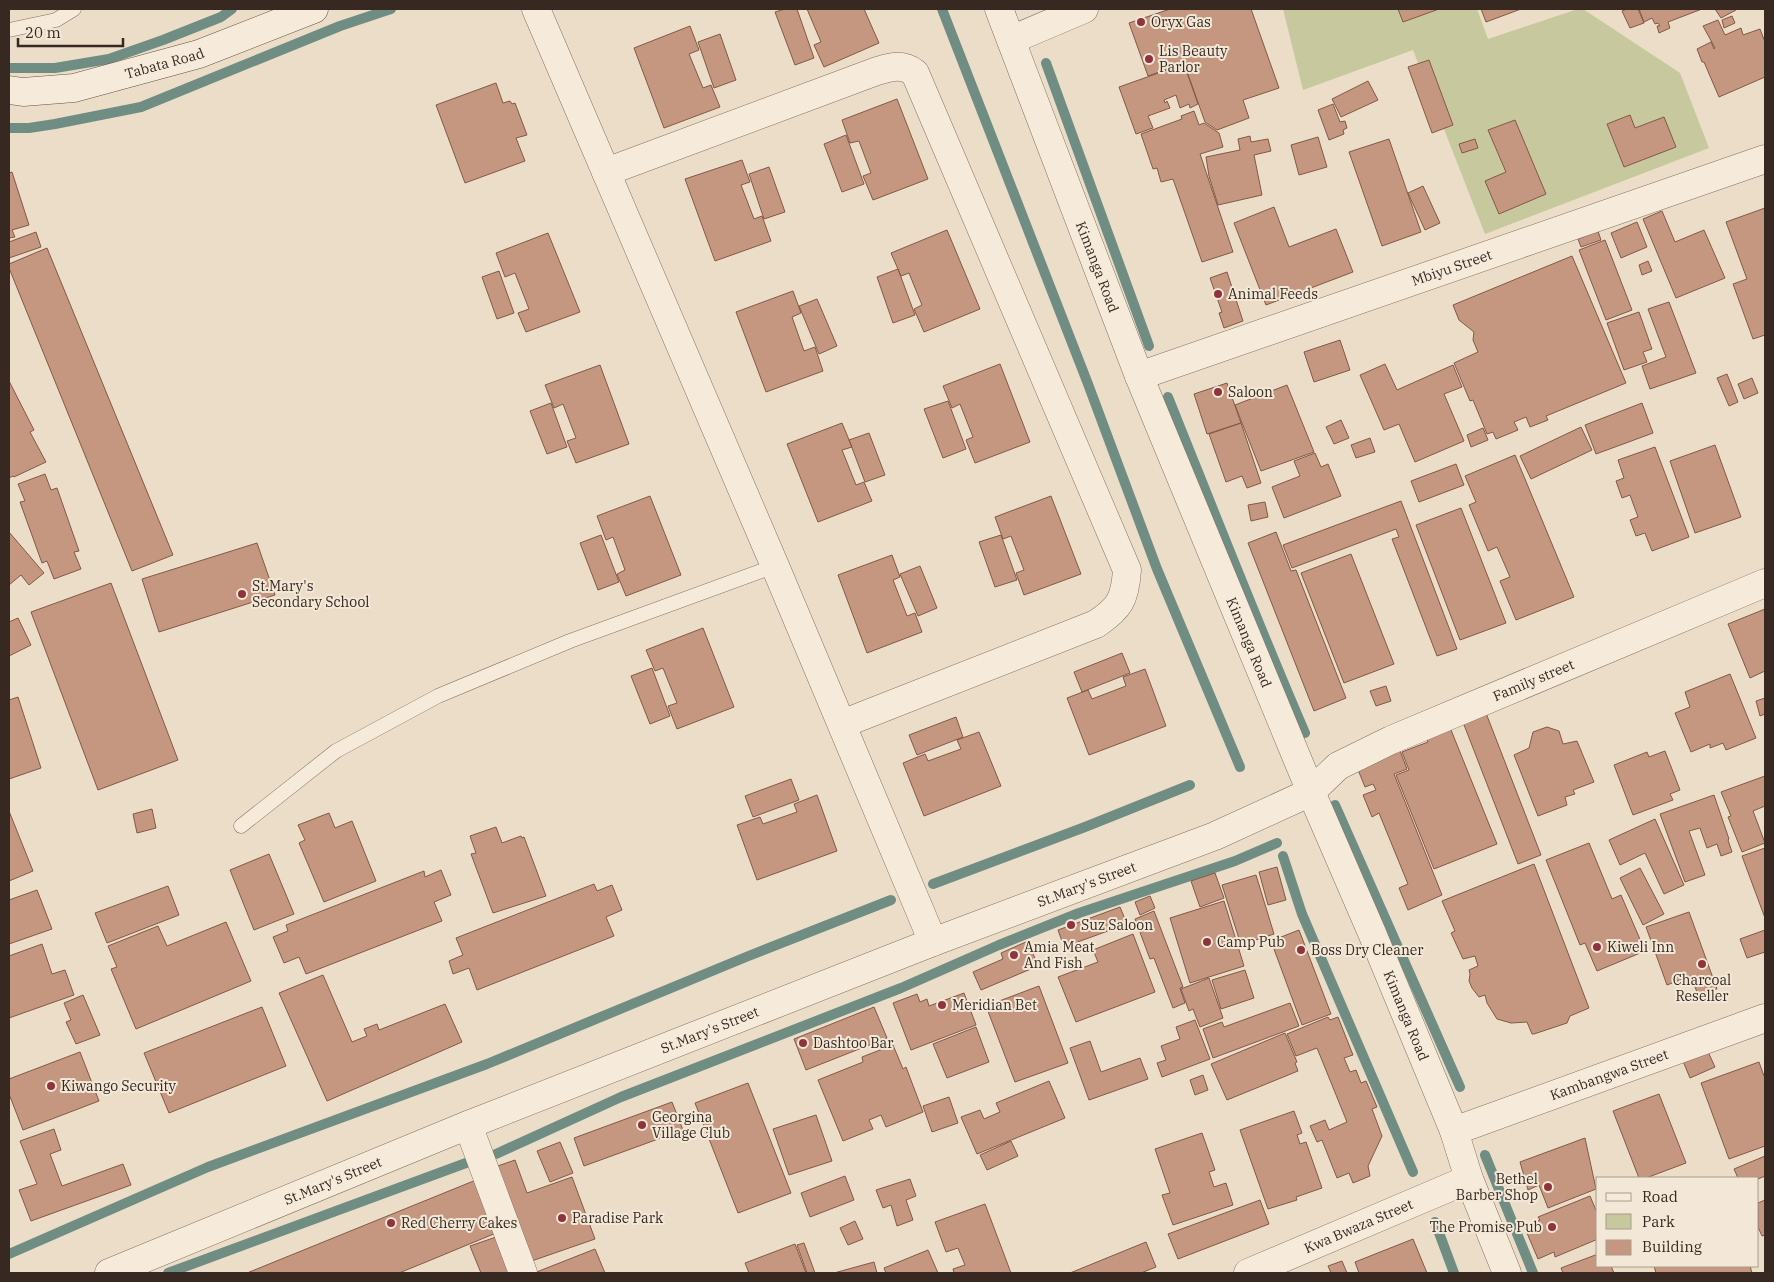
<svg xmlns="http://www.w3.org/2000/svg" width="1774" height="1282" viewBox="0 0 1774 1282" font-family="'IBM Plex Serif',serif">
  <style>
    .green { fill: #c7c89d }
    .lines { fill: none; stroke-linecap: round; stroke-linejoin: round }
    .stream { stroke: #708d83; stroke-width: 10 }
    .building { fill: #c59781; stroke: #825946 }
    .service-casing { stroke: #85705f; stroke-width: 15 }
    .minor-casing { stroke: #85705f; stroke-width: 29 }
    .tertiary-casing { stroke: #85705f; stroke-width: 29 }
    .secondary-casing { stroke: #675142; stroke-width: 29 }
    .service { stroke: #f6ebdb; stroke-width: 14 }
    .minor { stroke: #f6ebdb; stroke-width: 28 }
    .tertiary { stroke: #f6ebdb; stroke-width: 28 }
    .secondary { stroke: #f6ebdb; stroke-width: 28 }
    .poi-dot { fill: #8f343d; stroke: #f3e8d7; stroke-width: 2 }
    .labels { text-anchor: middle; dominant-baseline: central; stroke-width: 4; stroke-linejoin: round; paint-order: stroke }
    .poi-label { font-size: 14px; fill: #372921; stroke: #f3e8d7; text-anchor: start }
    .street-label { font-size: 14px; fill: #372921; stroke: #f3e8d7 }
  </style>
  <rect width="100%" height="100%" fill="#ebddc8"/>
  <path class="green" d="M1283,9H1477L1488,39L1578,9H1583L1680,73L1709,148L1485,234L1413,50L1303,90Z"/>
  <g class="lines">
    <path class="stream" d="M942,9L1088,384L1157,569L1240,767
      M1046,63L1149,346
      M9,68H55L109,59L163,40L221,17L232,9
      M9,128H29L55,124L141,107L340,26L391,9
      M1168,397C1213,509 1257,622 1305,733
      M1335,805L1460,1087
      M1283,856L1302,914L1413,1172
      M933,884L1085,827L1190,785
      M496,1154L621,1097L901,988L999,945L1079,913L1235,861L1277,843
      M1485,1155L1533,1273
      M1435,1222L1454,1273
      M9,1254L208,1167L487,1064L746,957L891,900
      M168,1273L466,1163"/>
  </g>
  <path class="building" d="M785,9H797L814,58L795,65L775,12Z
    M807,9H864L879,43L824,67L814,45L821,42Z
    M1170,9H1251L1279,88L1243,100L1249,118L1217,130L1205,122L1184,63L1148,76L1129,23Z
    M1398,9H1439L1403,22Z
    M1481,9H1521L1486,22Z
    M1627,9H1638L1644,23L1630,28L1622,11Z
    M1639,9H1702L1668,22L1670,28L1659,33L1657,26H1660L1658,23L1655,24L1652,18L1644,22Z
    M1715,9H1735L1736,10L1721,18Z
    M1732,16L1735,23L1724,28L1722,20Z
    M1718,20L1725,35L1741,28L1743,35L1760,29L1765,42V77L1719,97L1704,62H1702L1697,49L1711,42L1714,49L1715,48L1703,26Z
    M690,26L699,50L689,54L703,88L711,85L720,107L664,128L634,48Z
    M720,34L736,80L714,88L698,42Z
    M1429,60L1453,125L1432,133L1408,67Z
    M1184,64L1198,104L1190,108L1189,104L1180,108L1176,95L1164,100L1165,103L1167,101L1170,108L1148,116L1153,128L1136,134L1119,87Z
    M1368,81L1378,100L1341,117L1332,99Z
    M496,83L503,103L510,101L512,104L515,103L527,135L516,138L525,161L465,183L436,105Z
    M897,99L928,179L873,200L863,176L871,173L859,141L850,143L842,120Z
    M1333,104L1340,122L1345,121L1347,128L1343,130L1344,134L1329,140L1318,110Z
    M1194,111L1199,125L1204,123L1219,133L1223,147L1200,154L1233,252L1202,262L1173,179L1161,182L1157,168L1153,169L1141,134L1182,119L1181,116Z
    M1630,115L1635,128L1664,117L1676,147L1624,167L1607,124Z
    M1515,120L1546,194L1499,214L1485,181L1506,172L1488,130Z
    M846,135L864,184L842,192L824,144Z
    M1250,136L1251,142L1268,139L1271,151L1254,155L1262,195L1218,205L1209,176L1206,157L1240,150L1238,139Z
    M1318,137L1327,167L1299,175L1291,145Z
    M1389,139L1421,232L1382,246L1349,152Z
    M1475,139L1478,148L1462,153L1459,144Z
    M742,160L750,182L741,185L754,219L762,216L771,241L715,261L685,179Z
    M769,167L785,212L764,219L749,174Z
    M12,172L29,225L12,230L15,237L9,238V173Z
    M1423,186L1440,223L1425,230L1408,193Z
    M1274,207L1289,247L1336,229L1353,272L1266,305L1234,223Z
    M1765,208V335L1753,339L1733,284L1747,279L1726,222Z
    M1662,211L1675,242L1704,230L1725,278L1676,298L1643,219Z
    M1637,222L1647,247L1621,258L1611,233Z
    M947,230L980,309L924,332L914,309L922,305L909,273L901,276L891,253Z
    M1598,231L1601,240L1581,247L1578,239Z
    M36,232L41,247L9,258V242Z
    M548,233L580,312L526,332L518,313L529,309L515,273L505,277L496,253Z
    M1605,240L1632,310L1606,320L1579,250Z
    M47,248L173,555L132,571L9,268V264Z
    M1572,256L1626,383L1546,416L1548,420L1530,427L1526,417L1514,422L1518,430L1496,439L1493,432L1487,434L1473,400L1470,401L1454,363L1478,352L1473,340L1474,332L1459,320L1453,305Z
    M1648,261L1652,271L1642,275L1639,265Z
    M898,269L915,315L893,323L877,277Z
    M499,271L514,313L497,319L482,277Z
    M1227,272L1243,321L1224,328L1219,313L1222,312L1210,278Z
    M793,291L801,313L792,317L804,351L815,347L823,371L766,392L736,312Z
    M817,299L837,346L819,354L799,306Z
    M1669,302L1696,373L1650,389L1642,366L1666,357L1648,309Z
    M1639,312L1652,349L1643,352L1647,362L1624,370L1607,323Z
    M1340,340L1350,370L1314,382L1304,352Z
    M1000,364L1030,442L975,463L966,440L973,437L960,404L952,408L943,386Z
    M1385,364L1397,390L1453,365L1462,387L1444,394L1464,441L1415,462L1399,424L1384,430L1360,375Z
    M600,365L629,444L576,463L567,441L576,438L563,404L554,408L545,385Z
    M1727,374L1738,402L1729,406L1717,378Z
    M1752,378L1758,393L1744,399L1738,384Z
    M9,381L34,430L30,432L46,462L14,477L13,476L9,478Z
    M1227,383L1241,423L1207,434L1194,394Z
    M1287,385L1314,452L1261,471L1235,405Z
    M948,401L966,449L943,458L924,409Z
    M551,403L567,447L547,454L530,411Z
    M1642,403L1653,433L1596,454L1585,425Z
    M1341,420L1349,438L1334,444L1326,427Z
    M842,423L852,447L842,450L856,485L864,482L872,501L818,522L787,444Z
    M1241,423L1261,483L1247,488L1242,476L1226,482L1209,434Z
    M1581,427L1592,450L1531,479L1520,456Z
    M1483,428L1488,440L1471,447L1467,435Z
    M869,433L885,475L865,482L849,440Z
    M1370,438L1375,452L1356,458L1351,445Z
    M1715,445L1741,517L1695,533L1670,461Z
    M1655,447L1689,537L1652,551L1645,533L1636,536L1630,520L1638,517L1630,495L1622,498L1616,481L1624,478L1618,460Z
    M1315,453L1321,467L1328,464L1341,496L1284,518L1272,487L1300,476L1294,461Z
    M1515,455L1574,597L1516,620L1500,581L1510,577L1497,547L1488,551L1469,505L1476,502L1465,476Z
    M1456,464L1464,485L1419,502L1411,481Z
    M45,474L51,490L57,488L79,551L74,552L81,569L54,579L47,561L42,563L20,502L25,501L18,484Z
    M650,496L681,575L626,596L617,574L625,570L613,537L606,540L597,516Z
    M1051,496L1081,574L1024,595L1016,573L1024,570L1011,536L1003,539L995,517Z
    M1401,501L1457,649L1437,656L1392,539L1399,537L1396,529L1292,568L1283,545Z
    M1265,502L1268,517L1251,521L1248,505Z
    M1461,508L1506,623L1460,640L1416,525Z
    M9,532L44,573L29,585L21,575L9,585Z
    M1276,532L1291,571L1296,570L1346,698L1314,711L1248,543Z
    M601,535L619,582L598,590L580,543Z
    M1001,535L1017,580L995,587L979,542Z
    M257,543L275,595L159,632L142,579Z
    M1351,554L1394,664L1344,683L1301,573Z
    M892,555L900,577L893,580L907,616L915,613L922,632L867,653L838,575Z
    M920,566L937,608L918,616L900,574Z
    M111,583L178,760L98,790L31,612Z
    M1765,609V671L1750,678L1728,624Z
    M18,618L31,645L9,656V622Z
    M703,628L734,707L677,729L668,706L677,703L663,668L655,671L646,650Z
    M1122,653L1130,673L1082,692L1074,672Z
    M652,668L670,716L650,724L631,676Z
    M1145,669L1166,726L1089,755L1067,698L1088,690L1092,699L1126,686L1123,677Z
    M1730,674L1756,738L1726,750L1723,743L1710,748V744L1691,752L1675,713L1690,707L1685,692Z
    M1386,686L1391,701L1376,706L1370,691Z
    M18,697L41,768L9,779V700Z
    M1765,698V714L1760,716L1756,701Z
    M1484,708L1541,855L1518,864L1461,717Z
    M956,717L963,737L917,755L909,735Z
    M1449,725L1497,844L1434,869L1396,775L1409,770L1402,752L1428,742L1425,734Z
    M1547,727L1559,731L1563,744L1577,741L1594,782L1573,790L1575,794L1565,797L1567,805L1538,816L1514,755L1529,748L1533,732Z
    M979,732L1001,786L924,816L903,763L925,754L928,761L961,749L957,740Z
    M1397,743L1407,769L1394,774L1442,895L1408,910L1399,888L1408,884L1379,813L1372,817L1363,795L1376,790L1373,784L1365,787L1354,760Z
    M1665,751L1680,790L1670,794L1673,800L1633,815L1614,765L1647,752L1649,757Z
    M1765,776V806L1753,811L1765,843L1742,852L1728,817L1731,816L1721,792Z
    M791,779L799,800L753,817L745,796Z
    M817,795L837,851L757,880L737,825L760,817L763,824L797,812L794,804Z
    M1714,795L1729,839L1728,840L1732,852L1721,856L1717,844L1707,848L1700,828L1689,831L1705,875L1685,882L1660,814Z
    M152,809L156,828L137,833L133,814Z
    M9,811L33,871L9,881Z
    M329,813L335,828L352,821L376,881L324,902L299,843L305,840L298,825Z
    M1655,819L1684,885L1664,894L1645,853L1620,865L1609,840Z
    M496,827L502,843L521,836L522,838L524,837L546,896L493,913L471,854L476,853L470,836Z
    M1589,843L1612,899L1621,895L1645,951L1597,971L1585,943L1580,945L1546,860Z
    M1765,848V918L1742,856Z
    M269,854L294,914L254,930L230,870Z
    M1534,864L1589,1008L1570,1016L1567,1023L1534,1034H1532L1527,1022L1511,1023L1497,1019L1487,1003L1485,995L1479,997L1472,988L1469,981L1470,974L1469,970L1478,966L1475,956L1463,959L1451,933L1455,931L1442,901Z
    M1277,867L1286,900L1268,905L1259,872Z
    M1640,868L1664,914L1643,925L1620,878Z
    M441,870L451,895L434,902L442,921L306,974L299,957L284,963L273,937L288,931L286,925L424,871L425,877Z
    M1215,873L1224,898L1200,907L1191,881Z
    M1256,875L1274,934L1241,945L1222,885Z
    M594,884L597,891L612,885L622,910L606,917L614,936L477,990L469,968L453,974L449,961L463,955L456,938Z
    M168,886L179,915L107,943L95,913Z
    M37,890L52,929L9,944V900Z
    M1150,896L1155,908L1140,915L1135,902Z
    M1224,901L1244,966L1190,983L1170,918Z
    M1120,907L1127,924L1064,947L1058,930Z
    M1154,911L1183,987L1180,988L1185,1003L1173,1008L1154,958L1150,959L1135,919Z
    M1689,912L1717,989L1698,995L1691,976L1667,985L1646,927Z
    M226,922L251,981L136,1029L111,969L117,967L108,946L158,926L167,946Z
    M1299,930L1331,1014L1302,1025L1271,941Z
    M1765,930V952L1747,958L1740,939Z
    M1133,934L1155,992L1076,1022L1058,977L1098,962L1093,950Z
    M1028,941L1038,966L981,990L973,972L1003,959L1001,953Z
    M42,944L52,974L65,970L74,995L9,1018V956Z
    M1245,970L1254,998L1221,1009L1212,980Z
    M323,975L352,1042L367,1036L364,1029L377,1024L379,1030L445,1004L462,1042L327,1101L279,993Z
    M1209,978L1223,1018L1200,1027L1193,1009L1189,1011L1181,989Z
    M1039,986L1068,1063L1015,1082L986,1006Z
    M964,993L976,1025L911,1050L893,1003L917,994L920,1002L927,999L929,1006Z
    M83,995L100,1035L76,1044L66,1022L71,1020L64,1003Z
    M1290,1003L1299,1026L1213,1058L1203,1029L1222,1022L1224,1027Z
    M262,1007L286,1066L169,1113L144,1053Z
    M874,1007L887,1038L806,1070L794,1039Z
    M1328,1017L1330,1020L1338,1017L1353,1055L1344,1058L1350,1072L1356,1070L1361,1083L1366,1081L1377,1107L1372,1109L1382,1136L1368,1166L1370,1176L1353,1183L1349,1173L1337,1178L1322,1140L1317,1142L1310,1126L1325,1120L1329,1130L1347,1122L1317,1048L1296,1056L1287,1034Z
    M1195,1020L1210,1059L1162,1077L1157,1063L1166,1060L1161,1046L1180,1039L1176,1027Z
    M976,1027L989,1062L947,1078L933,1044Z
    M1285,1033L1297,1062L1295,1063L1298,1071L1227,1100L1211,1064Z
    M1090,1041L1101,1072L1140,1058L1148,1079L1089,1100L1070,1048Z
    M1704,1043L1715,1067L1690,1078L1680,1054Z
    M893,1045L903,1069L906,1067L923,1112L886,1127L881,1115L869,1120L873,1129L843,1141L818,1080L863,1062L862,1057Z
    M80,1052L99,1101L23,1130L9,1094V1079Z
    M1759,1062L1764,1076H1765V1146L1729,1159L1701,1083Z
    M1203,1075L1208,1090L1195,1095L1190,1080Z
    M1049,1081L1065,1118L977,1154L961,1117L980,1110L984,1119L1000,1112L996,1103Z
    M748,1083L791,1193L738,1213L695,1103Z
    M1659,1094L1686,1163L1646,1178H1639L1613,1111Z
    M949,1097L958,1123L932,1132L923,1106Z
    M672,1102L683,1130L584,1166L574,1138Z
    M1294,1111L1302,1133L1297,1135L1300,1144L1306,1142L1322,1188L1296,1197L1297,1200L1268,1209L1240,1130Z
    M816,1115L832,1161L789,1175L773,1129Z
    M54,1129L61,1150L50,1154L62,1186L123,1164L131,1185L31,1221L19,1190L37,1184L20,1141Z
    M1202,1133L1215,1170L1209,1172L1214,1187L1226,1183L1233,1205L1173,1225L1162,1195L1170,1193L1155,1149Z
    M1585,1138L1596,1189L1548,1208L1539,1185L1528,1190L1520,1162Z
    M1011,1141L1018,1156L987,1170L980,1155Z
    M560,1142L573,1173L550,1182L537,1151Z
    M1765,1156V1176L1758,1179L1738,1178L1734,1169Z
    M515,1160L527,1193L572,1177L595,1239L523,1264L489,1169Z
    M845,1176L854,1200L810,1217L801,1193Z
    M910,1179L916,1196L906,1200L913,1220L897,1226L891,1205L883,1208L876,1190Z
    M476,1180L496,1233L426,1262L399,1273H247Z
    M1590,1196L1598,1215V1239L1555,1257L1554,1252L1538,1259L1524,1226L1540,1220L1538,1217Z
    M1260,1200L1269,1224L1178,1259L1168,1234Z
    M1765,1200V1235L1762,1236L1758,1227V1203Z
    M985,1204L1011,1273H954L953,1269L965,1265L958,1248L946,1252L935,1222Z
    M855,1221L863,1239L848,1245L840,1228Z
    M499,1236L514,1273H481L470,1246Z
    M1413,1239L1427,1273H1359L1355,1262Z
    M1146,1242L1156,1267L1141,1273H1070Z
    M804,1243L815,1273H807L797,1245Z
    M795,1244L806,1273H749L745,1263Z
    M595,1249L605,1273H534Z
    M928,1250L938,1273H886L884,1268Z
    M1598,1254V1266H1611L1614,1273H1563L1561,1268Z
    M1342,1261L1347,1273H1331L1328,1266Z
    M874,1262L877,1273H834Z
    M1654,1266H1750L1752,1273H1656Z"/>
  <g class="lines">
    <defs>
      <path id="service" d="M9,30L56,20L74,9
        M241,826L336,751L438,696L570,641L775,566"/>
      <g id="minor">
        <path d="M536,9L775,566L933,942"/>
        <path d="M1011,40L1084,9"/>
        <path d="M606,172L877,71C891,67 902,63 915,73L1127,570C1125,599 1120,608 1096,624L842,724"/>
        <path id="s1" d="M1139,376L1765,159"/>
        <path id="s2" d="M1311,792L1338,766L1391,740L1765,583"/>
        <path d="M468,1125L523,1273"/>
        <path id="s3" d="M1454,1131L1765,1018"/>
        <path id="s4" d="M1248,1273L1469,1179"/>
      </g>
      <g id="tertiary">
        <path id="s5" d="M999,9L1139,376L1311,792L1372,933L1454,1131L1469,1179L1507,1273"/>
        <path id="s6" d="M109,1273L468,1125L933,942L1215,836L1311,792"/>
      </g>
      <g id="secondary">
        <path id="s7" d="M9,90L23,92L74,88L199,54L314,9"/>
      </g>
    </defs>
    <use href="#service" class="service-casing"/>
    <use href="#minor" class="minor-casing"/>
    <use href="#tertiary" class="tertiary-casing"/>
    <use href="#secondary" class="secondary-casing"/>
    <use href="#service" class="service"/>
    <use href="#minor" class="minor"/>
    <use href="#tertiary" class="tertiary"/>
    <use href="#secondary" class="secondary"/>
  </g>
  <g class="poi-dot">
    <circle cx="1141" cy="22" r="5"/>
    <circle cx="1149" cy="59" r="5"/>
    <circle cx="1218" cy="294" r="5"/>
    <circle cx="1218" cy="392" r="5"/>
    <circle cx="242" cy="594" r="5"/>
    <circle cx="1071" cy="925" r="5"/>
    <circle cx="1207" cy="942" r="5"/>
    <circle cx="1597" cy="947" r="5"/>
    <circle cx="1301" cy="950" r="5"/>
    <circle cx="1014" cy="955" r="5"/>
    <circle cx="1702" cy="964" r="5"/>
    <circle cx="942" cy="1005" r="5"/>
    <circle cx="803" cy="1043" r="5"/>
    <circle cx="51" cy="1086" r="5"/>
    <circle cx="642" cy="1125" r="5"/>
    <circle cx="1548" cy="1187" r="5"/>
    <circle cx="562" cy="1218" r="5"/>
    <circle cx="391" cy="1223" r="5"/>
    <circle cx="1552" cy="1227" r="5"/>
  </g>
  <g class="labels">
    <g class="poi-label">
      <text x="1151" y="22">Oryx Gas</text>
      <text x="1159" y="51">Lis Beauty<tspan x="1159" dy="16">Parlor</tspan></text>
      <text x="1228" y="294">Animal Feeds</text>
      <text x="1228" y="392">Saloon</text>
      <text x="252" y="586">St.Mary's<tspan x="252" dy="16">Secondary School</tspan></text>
      <text x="1081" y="925">Suz Saloon</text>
      <text x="1217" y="942">Camp Pub</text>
      <text x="1024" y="947">Amia Meat<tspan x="1024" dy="16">And Fish</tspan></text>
      <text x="1607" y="947">Kiweli Inn</text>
      <text x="1311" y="950">Boss Dry Cleaner</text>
      <text x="1702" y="980" text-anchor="middle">Charcoal<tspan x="1702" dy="16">Reseller</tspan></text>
      <text x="952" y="1005">Meridian Bet</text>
      <text x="813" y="1043">Dashtoo Bar</text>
      <text x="61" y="1086">Kiwango Security</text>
      <text x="652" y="1117">Georgina<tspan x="652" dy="16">Village Club</tspan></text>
      <text x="1538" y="1179" text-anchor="end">Bethel<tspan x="1538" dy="16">Barber Shop</tspan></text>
      <text x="572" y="1218">Paradise Park</text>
      <text x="401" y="1223">Red Cherry Cakes</text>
      <text x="1542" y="1227" text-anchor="end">The Promise Pub</text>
    </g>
    <g class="street-label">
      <text stroke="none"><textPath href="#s7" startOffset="159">Tabata Road</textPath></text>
      <text stroke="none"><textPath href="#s5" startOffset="276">Kimanga Road</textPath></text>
      <text stroke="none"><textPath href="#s1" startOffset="331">Mbiyu Street</textPath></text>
      <text stroke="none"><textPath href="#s5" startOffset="681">Kimanga Road</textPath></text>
      <text stroke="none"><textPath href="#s2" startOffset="251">Family street</textPath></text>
      <text stroke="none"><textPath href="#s6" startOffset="1052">St.Mary's Street</textPath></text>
      <text stroke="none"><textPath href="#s5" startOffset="1086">Kimanga Road</textPath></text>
      <text stroke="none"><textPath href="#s6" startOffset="648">St.Mary's Street</textPath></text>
      <text stroke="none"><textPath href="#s3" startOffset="165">Kambangwa Street</textPath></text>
      <text stroke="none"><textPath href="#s6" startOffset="242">St.Mary's Street</textPath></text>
      <text stroke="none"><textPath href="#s4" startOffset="120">Kwa Bwaza Street</textPath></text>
    </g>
  </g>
  <rect width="1774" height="1282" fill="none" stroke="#372921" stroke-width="20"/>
  <rect x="1596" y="1177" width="162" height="90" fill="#f3e8d7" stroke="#a89c8e"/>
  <rect x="1606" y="1193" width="25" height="8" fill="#f6ebdb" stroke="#a89c8e"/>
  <text x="1642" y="1202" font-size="15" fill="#372921">Road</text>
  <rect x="1606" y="1214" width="25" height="15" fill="#c7c89d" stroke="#a89c8e"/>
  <text x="1642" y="1227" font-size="15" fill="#372921">Park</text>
  <rect x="1606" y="1240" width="25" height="15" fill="#c59781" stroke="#a89c8e"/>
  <text x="1642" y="1252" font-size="15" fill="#372921">Building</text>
  <path d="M18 38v8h105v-8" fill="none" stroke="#372921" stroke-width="2.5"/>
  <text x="25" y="38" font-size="15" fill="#372921" stroke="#f3e8d7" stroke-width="4" paint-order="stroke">20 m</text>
</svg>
